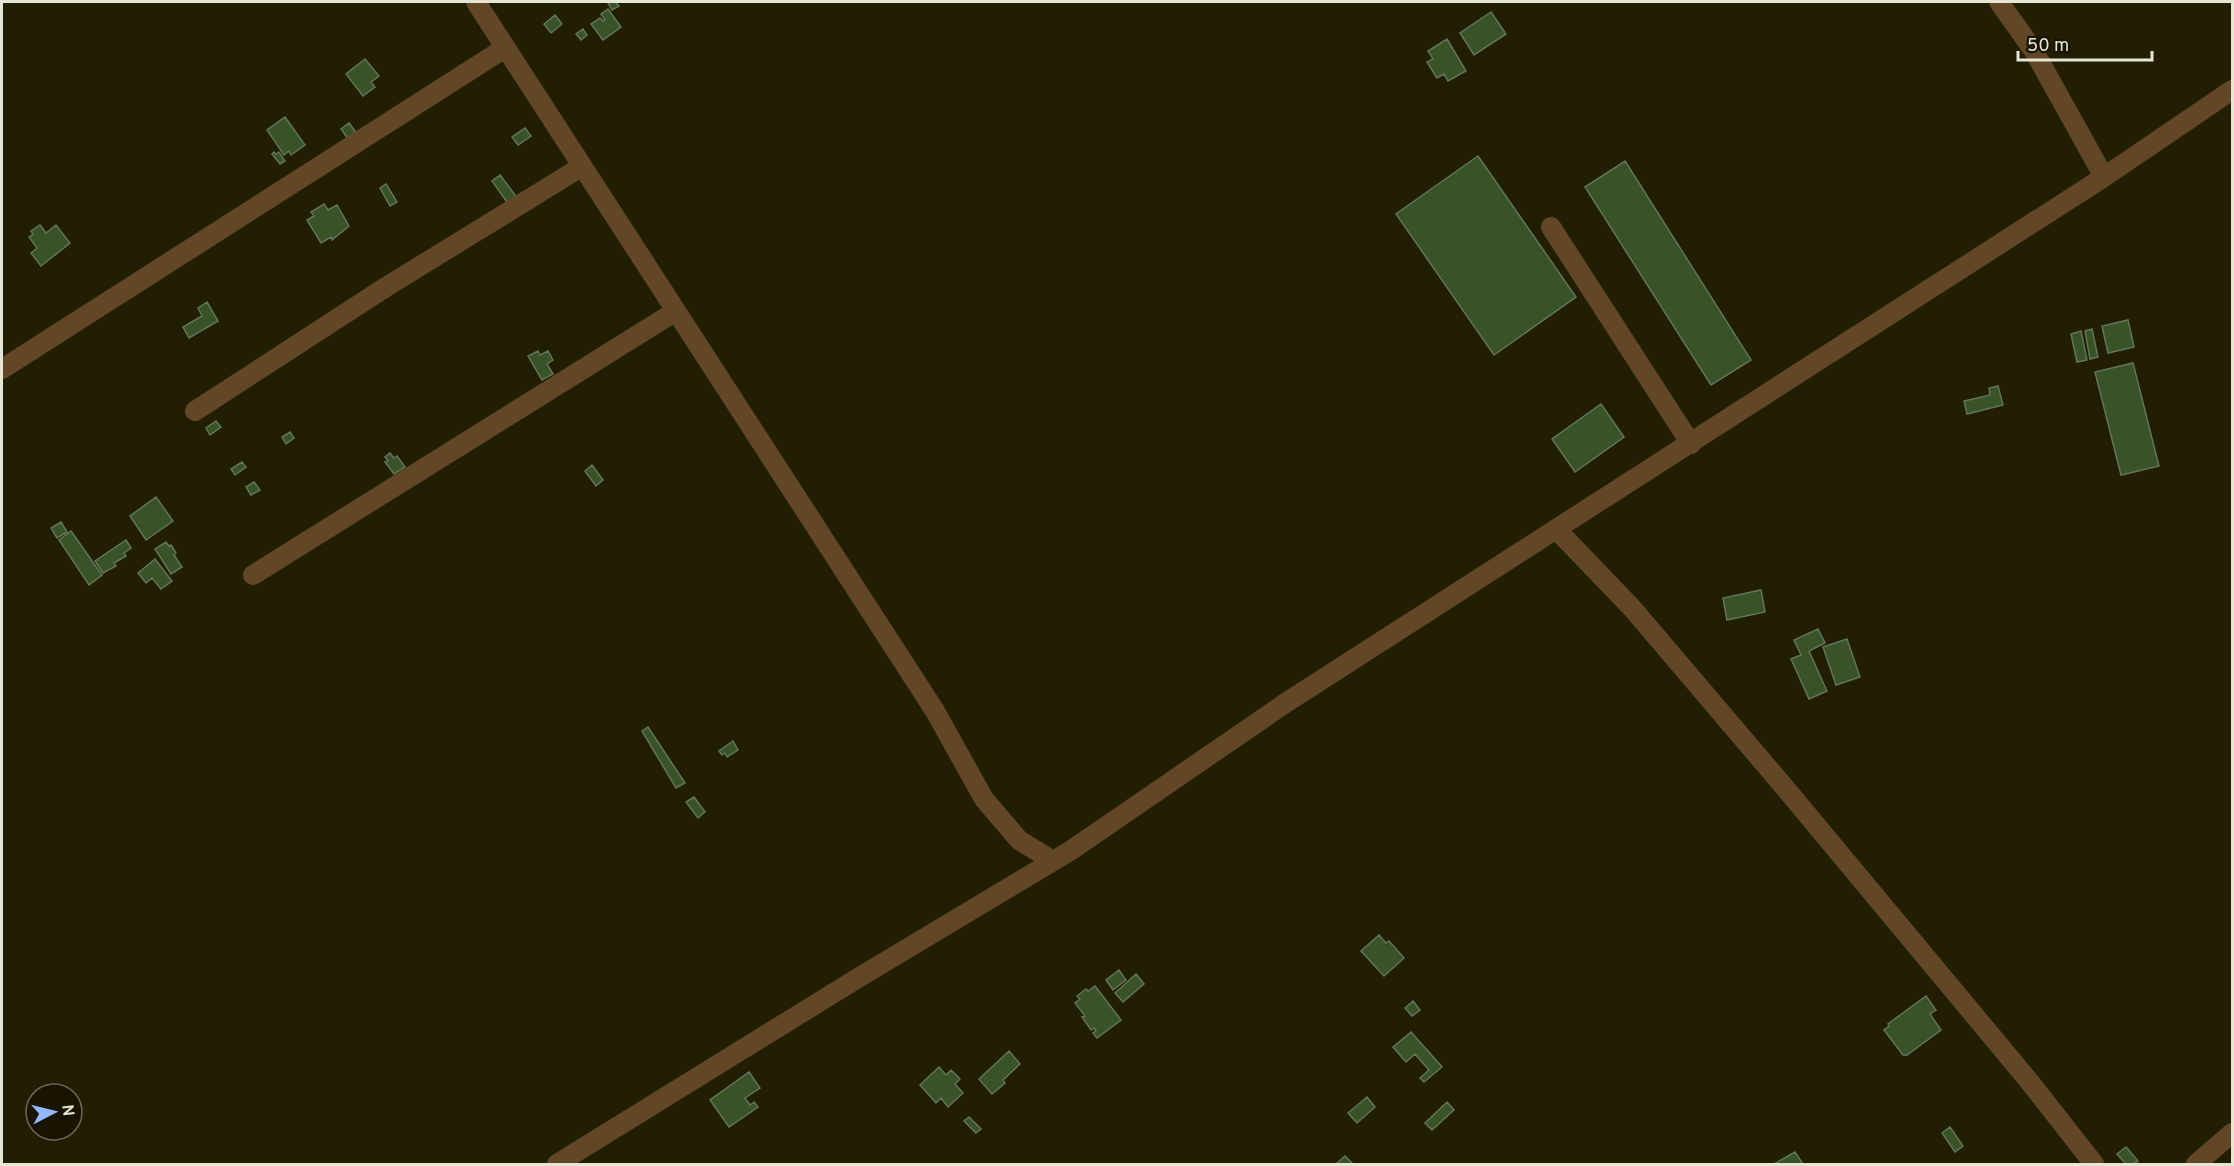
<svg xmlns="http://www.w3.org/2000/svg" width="2234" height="1166" viewBox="0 0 2234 1166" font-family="Overpass,sans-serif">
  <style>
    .building { fill: #395328; stroke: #627459; stroke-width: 1.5 }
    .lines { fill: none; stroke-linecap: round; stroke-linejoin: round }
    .minor { stroke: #624727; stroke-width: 20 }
  </style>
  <rect width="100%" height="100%" fill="#221e01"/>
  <path class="building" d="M610,2H616L619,6L612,10L608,3Z
    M608,9L621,27L603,40L591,24L600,18L603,21L605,20L601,14Z
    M1491,12L1506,34L1474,55L1460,33Z
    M555,15L562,24L551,33L544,24Z
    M583,29L587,35L581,40L576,34Z
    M1447,39L1466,71L1448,81L1444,74L1437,78L1427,62L1433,59L1428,51Z
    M365,59L379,76L371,82L375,87L363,96L346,74Z
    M285,117L305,145L291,155L289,151L284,155L267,130Z
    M349,123L357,134L348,139L341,129Z
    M525,128L531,136L518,145L512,137Z
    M274,152L276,154L279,152L285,161L280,164L272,154Z
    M1478,156L1576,297L1494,355L1396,214Z
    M1625,161L1751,360L1711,385L1585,187Z
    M500,175L518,199L509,205L492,181Z
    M386,184L397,202L390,206L380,188Z
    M324,204L328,210L337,205L349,226L332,240L331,237L321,243L307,220L314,216L311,212Z
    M40,225L46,233L56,225L70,243L41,266L31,253L37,248L29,237L33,234L31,231Z
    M207,302L218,321L189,338L183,327L202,316L198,308Z
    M2128,320L2134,347L2108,353L2102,326Z
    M2092,329L2098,357L2090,359L2085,331Z
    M2081,331L2087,360L2077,362L2071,334Z
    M538,351L540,355L548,351L553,360L547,364L553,374L542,380L528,356Z
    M2133,363L2159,466L2121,475L2095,372Z
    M1998,386L2003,405L1967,414L1964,401L1990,395L1989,388Z
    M1601,404L1624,437L1575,472L1552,439Z
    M216,421L221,427L210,435L206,428Z
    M290,432L294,438L286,444L282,437Z
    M390,453L394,458L397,456L405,467L394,474L385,462L388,461L385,457Z
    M242,462L246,467L235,475L231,469Z
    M592,465L603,480L596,486L585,471Z
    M254,482L260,490L251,495L246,487Z
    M156,497L173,521L146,540L130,516Z
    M61,522L67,532L57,538L51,528Z
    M71,531L102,575L89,585L59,540Z
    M126,540L131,548L124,553L126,556L114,563L116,566L103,573L95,561Z
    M166,542L169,546L171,545L176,553L174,555L182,567L171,574L155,549Z
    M155,559L172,581L161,589L152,578L146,583L138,573Z
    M1761,590L1765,612L1727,620L1723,598Z
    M1818,629L1825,643L1809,651L1827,691L1809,699L1791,659L1801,655L1794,640Z
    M1847,639L1860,677L1836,685L1823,647Z
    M648,727L685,783L676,788L642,731Z
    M733,741L738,750L727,757L725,753L722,755L719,751Z
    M694,797L705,812L698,818L686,802Z
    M1379,935L1386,943L1389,941L1404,958L1384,976L1361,951Z
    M1119,970L1126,980L1113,990L1106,980Z
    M1136,974L1144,984L1123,1002L1115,993Z
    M1095,986L1121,1020L1097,1038L1093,1033L1096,1031L1094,1028L1091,1030L1082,1017L1085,1016L1075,1003L1080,999L1077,996L1086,989L1088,991Z
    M1926,996L1936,1010L1930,1014L1941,1030L1907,1055H1903L1884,1030L1889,1026L1888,1024Z
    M1413,1001L1420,1010L1412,1016L1405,1008Z
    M1411,1032L1442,1067L1424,1082L1420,1078L1429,1070L1415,1054L1406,1062L1393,1047Z
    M1009,1051L1020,1064L1003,1080L1005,1083L992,1094L979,1079Z
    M939,1067L946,1075L951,1070L960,1079L955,1084L963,1093L948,1107L941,1098L936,1103L920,1085Z
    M749,1072L760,1088L745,1098L750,1105L754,1102L758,1107L729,1127L710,1100Z
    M1367,1097L1375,1107L1357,1123L1348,1113Z
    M1447,1102L1454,1110L1432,1130L1425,1123Z
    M969,1117L981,1129L976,1133L964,1121Z
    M1950,1127L1963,1146L1955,1152L1942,1133Z
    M2126,1147L2138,1161L2133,1164H2126L2117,1154Z
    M1795,1152L1803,1164H1774Z
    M1345,1156L1353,1164H1336Z"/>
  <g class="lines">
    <path class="minor" d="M476,2L935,711L984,799L1019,840L1053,861
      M1999,2L2034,51L2104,177
      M1551,227L1691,444
      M2,369L505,48
      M195,411L386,287L581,167
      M1557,530L1632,608L1786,789L2029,1081L2094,1164
      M253,575L676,311
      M557,1164L858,978L1070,851L1287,702L2104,177L2232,90
      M2196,1164L2232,1133"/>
  </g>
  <rect width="2234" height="1166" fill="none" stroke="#e7e6d4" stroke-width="6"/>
  <g transform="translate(54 1112) rotate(83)"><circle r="28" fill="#181400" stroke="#6b6855" stroke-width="1.5"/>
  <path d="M0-4.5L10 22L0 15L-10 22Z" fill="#94b7fd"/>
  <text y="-9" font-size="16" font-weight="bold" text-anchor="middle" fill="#e7e6d4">N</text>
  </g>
  <path d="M2018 51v9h134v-9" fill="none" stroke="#e7e6d4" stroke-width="3"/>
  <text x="2027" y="51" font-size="18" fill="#e7e6d4" stroke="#181400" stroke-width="4.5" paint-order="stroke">50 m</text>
</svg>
